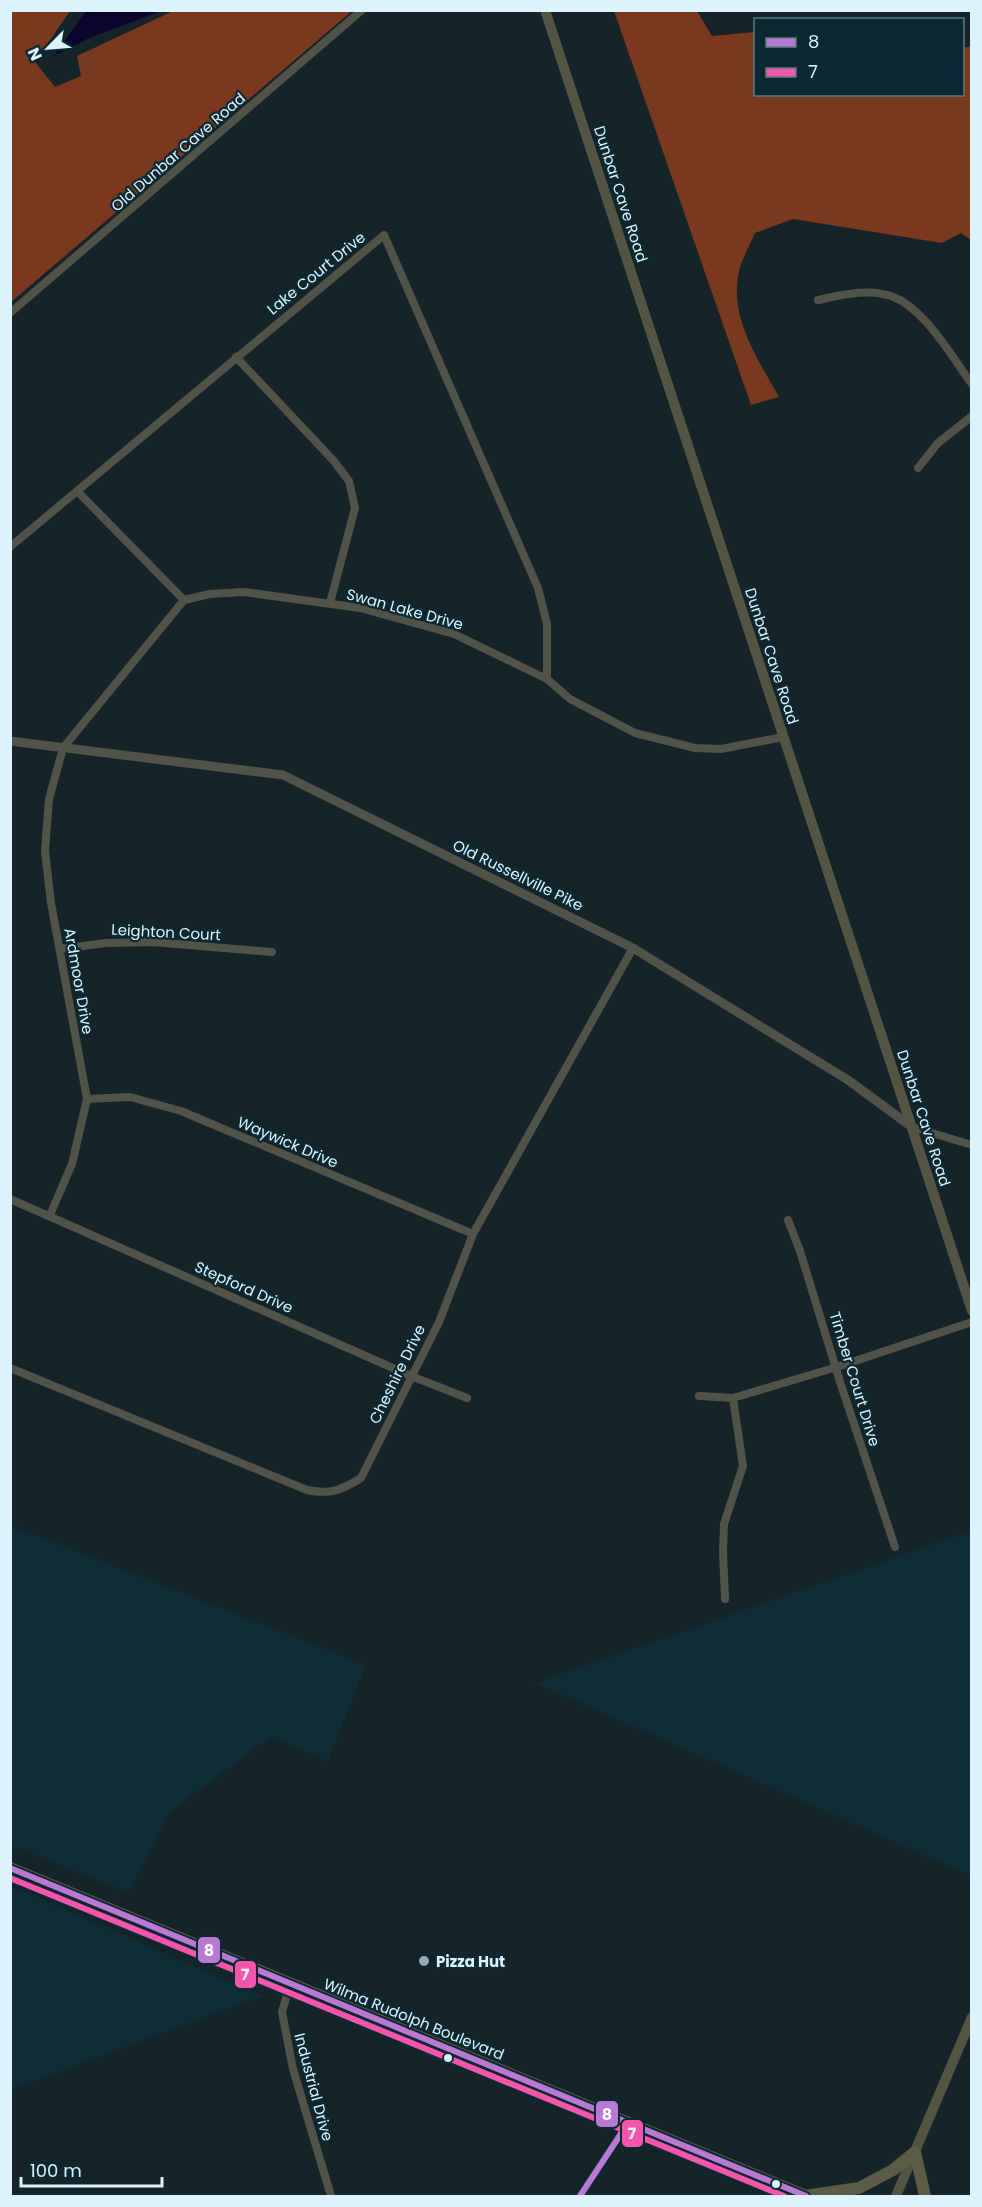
<svg xmlns="http://www.w3.org/2000/svg" width="982" height="2207" viewBox="0 0 982 2207" font-family="Poppins,sans-serif">
  <style>
    .built { fill: #0e2e37 }
    .forest { fill: #7a381d }
    .water { fill: #0b042e }
    .lines { fill: none; stroke-linecap: round; stroke-linejoin: round }
    .minor { stroke: #525348; stroke-width: 8 }
    .tertiary { stroke: #525348; stroke-width: 9 }
    .secondary { stroke: #545442; stroke-width: 10 }
    .trunk { stroke: #5c5c46; stroke-width: 12 }
    .bus-1-casing { stroke: #0b2932; stroke-width: 10 }
    .bus-2-casing { stroke: #0b2932; stroke-width: 10 }
    .bus-1 { stroke: #ba77d6; stroke-width: 6 }
    .bus-2 { stroke: #f653ac; stroke-width: 6 }
    .poi-dot { fill: #95abb2; stroke: #0b2932; stroke-width: 2 }
    .bus-dot { fill: #daf3fc; stroke: #0b2932; stroke-width: 2 }
    .labels { text-anchor: middle; dominant-baseline: central; stroke-width: 4.5; stroke-linejoin: round; paint-order: stroke }
    .street-label { font-size: 15px; fill: #daf3fc; stroke: #0b2932 }
    .poi-label { font-size: 15px; font-weight: bold; fill: #daf3fc; stroke: #0b2932; text-anchor: start }
    .line-badge { stroke: #0b2932; stroke-width: 2 }
    .badge-label { font-size: 16px; text-anchor: middle; font-weight: bold; fill: #fff }
  </style>
  <rect width="100%" height="100%" fill="#142429"/>
  <path class="built" d="M10,1525L366,1665L328,1761L271,1737L170,1812L128,1893L11,1845Z
    M971,1531V1876L535,1683Z
    M10,1886H11L263,1996L11,2090Z"/>
  <path class="forest" d="M11,10L70,11L35,62L55,87L81,76L77,56L173,11H352L11,302Z
    M614,11H697L712,36L755,32L756,94H962L963,48L971,46V240L961,233L942,243L793,219L755,233C750,244 744,256 740,267C727,315 757,357 779,397L751,405Z"/>
  <path class="water" d="M86,11V10L161,11L89,38L54,56Z"/>
  <g class="lines">
    <path class="minor" d="M818,300C842,295 868,288 891,296C925,308 951,356 972,384
      M10,313L362,10
      M236,357L333,460L349,481L355,508L330,603
      M918,468L938,443L972,416
      M77,491L184,600
      M10,547L384,235L538,588L547,624V679
      M60,949L106,943L153,942L272,952
      M87,1099L130,1097L181,1111L473,1234
      M912,1127L972,1145
      M10,1199L411,1376L467,1398
      M50,1215L72,1164L87,1099L51,903L45,851L49,799L63,748L184,600L210,594L244,592L360,608L454,634L547,679L570,699L635,733L695,748L721,749L783,737
      M788,1220L800,1251L841,1385L895,1547
      M10,1368L307,1490C330,1495 342,1490 361,1478L439,1322L473,1234L633,948
      M699,1396L733,1398L837,1367L972,1322
      M725,1599L723,1552L724,1524L743,1466L733,1398
      M290,1984L282,2012L293,2069L331,2196
      M580,2196L628,2123"/>
    <path class="tertiary" d="M10,741L283,775L633,948L848,1080L912,1127"/>
    <path class="secondary" d="M545,10L972,1311
      M896,2196L972,2017"/>
    <path class="trunk" d="M10,1868L806,2196
      M805,2196L859,2188L893,2170L915,2152L925,2196"/>
    <defs>
      <path id="bus-1" d="M10,1868L806,2196
        M580,2196L628,2123"/>
      <path id="bus-2" d="M10,1878L784,2196"/>
    </defs>
    <use href="#bus-1" class="bus-1-casing"/>
    <use href="#bus-2" class="bus-2-casing"/>
    <use href="#bus-1" class="bus-1"/>
    <use href="#bus-2" class="bus-2"/>
  </g>
  <circle class="poi-dot" cx="424" cy="1961" r="6"/>
  <g class="bus-dot">
    <circle cx="448" cy="2058" r="5"/>
    <circle cx="776" cy="2184" r="5"/>
  </g>
  <g class="labels">
    <g class="street-label">
      <text transform="translate(178 152) rotate(-41)">Old Dunbar Cave Road</text>
      <text transform="translate(621 194) rotate(72)">Dunbar Cave Road</text>
      <text transform="translate(316 273) rotate(-39)">Lake Court Drive</text>
      <text transform="translate(405 609) rotate(15)">Swan Lake Drive</text>
      <text transform="translate(772 656) rotate(72)">Dunbar Cave Road</text>
      <text transform="translate(518 875) rotate(26)">Old Russellville Pike</text>
      <text transform="translate(166 932) rotate(3)">Leighton Court</text>
      <text transform="translate(79 981) rotate(80)">Ardmoor Drive</text>
      <text transform="translate(924 1118) rotate(72)">Dunbar Cave Road</text>
      <text transform="translate(288 1142) rotate(23)">Waywick Drive</text>
      <text transform="translate(244 1287) rotate(24)">Stepford Drive</text>
      <text transform="translate(397 1374) rotate(-64)">Cheshire Drive</text>
      <text transform="translate(855 1379) rotate(73)">Timber Court Drive</text>
      <text transform="translate(414 2019) rotate(22)">Wilma Rudolph Boulevard</text>
      <text transform="translate(314 2087) rotate(75)">Industrial Drive</text>
    </g>
    <g class="poi-label">
      <text x="436" y="1961">Pizza Hut</text>
    </g>
  </g>
  <g class="line-badge">
    <rect x="197" y="1936" width="24" height="28" rx="6" fill="#ba77d6"/>
    <rect x="234" y="1960" width="23" height="29" rx="6" fill="#f653ac"/>
    <rect x="595" y="2100" width="24" height="28" rx="6" fill="#ba77d6"/>
    <rect x="621" y="2119" width="23" height="29" rx="6" fill="#f653ac"/>
  </g>
  <g class="badge-label">
    <text x="209" y="1956">8</text>
    <text x="245" y="1980">7</text>
    <text x="607" y="2120">8</text>
    <text x="632" y="2139">7</text>
  </g>
  <rect width="982" height="2207" fill="none" stroke="#daf3fc" stroke-width="24"/>
  <rect x="754" y="18" width="210" height="78" fill="#0b2932" stroke="#5e7a83" stroke-width="1.5"/>
  <rect x="766" y="38" width="30" height="9" fill="#ba77d6" stroke="#5e7a83" stroke-width="1.5"/>
  <text x="808" y="48" font-size="18" fill="#daf3fc">8</text>
  <rect x="766" y="68" width="30" height="9" fill="#f653ac" stroke="#5e7a83" stroke-width="1.5"/>
  <text x="808" y="78" font-size="18" fill="#daf3fc">7</text>
  <g transform="translate(48 48) rotate(245)" stroke="#0b2932" stroke-width="4.5" paint-order="stroke">
  <path d="M0-4.5L10 22L0 15L-10 22Z" fill="#daf3fc"/>
  <text y="-9" font-size="16" font-weight="bold" text-anchor="middle" fill="#daf3fc">N</text>
  </g>
  <path d="M21 2177v9h141v-9" fill="none" stroke="#daf3fc" stroke-width="3"/>
  <text x="30" y="2177" font-size="18" fill="#daf3fc" stroke="#0b2932" stroke-width="4.5" paint-order="stroke">100 m</text>
</svg>
